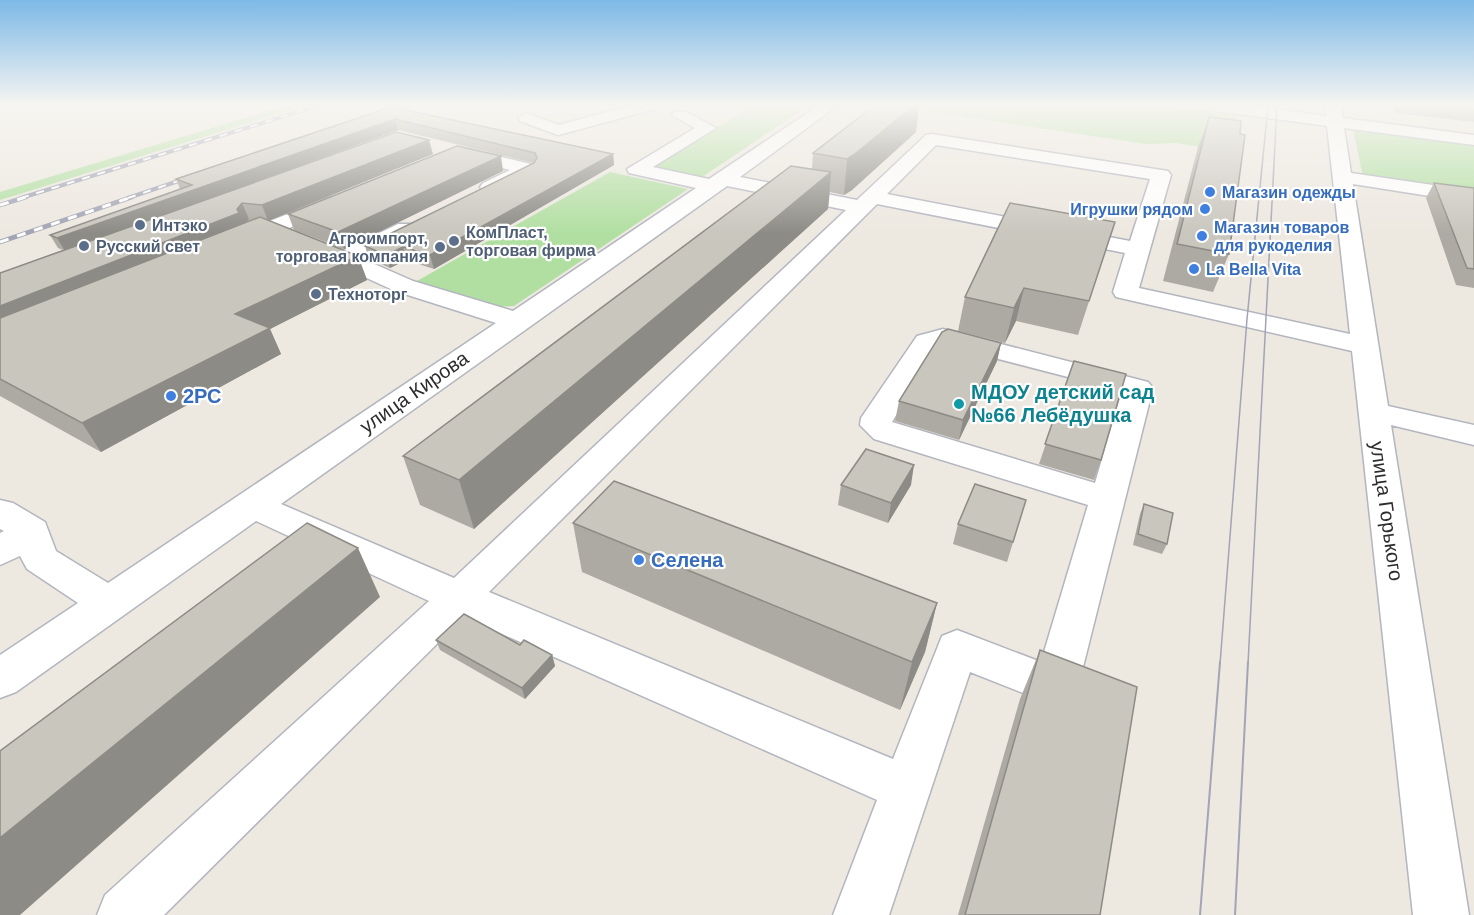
<svg xmlns="http://www.w3.org/2000/svg" width="1474" height="915" viewBox="0 0 1474 915" font-family="Arial,sans-serif">
  <style>
    .green { fill: #b1dfa1 }
    .lines { fill: none; stroke-linecap: round; stroke-linejoin: round }
    .minor-casing { stroke: #b3b5bf; stroke-width: 3 }
    .minor { fill: #fff; fill-rule: evenodd }
    .tram-far1 { stroke: #a3a4b5; stroke-width: 1.5 }
    .tram { stroke: #a3a4b5; stroke-width: 2 }
    .rail-far1-casing { stroke: #a3a4b5; stroke-width: 4 }
    .rail-casing { stroke: #a3a4b5; stroke-width: 4.5 }
    .rail-far1 { stroke: #fff; stroke-width: 2; stroke-dasharray: 8; stroke-linecap: butt }
    .rail { stroke: #fff; stroke-width: 3; stroke-dasharray: 9; stroke-linecap: butt }
    .wall { fill: #adaaa3 }
    .shaded-wall { fill: #8d8b85 }
    .building { fill: #c9c6be; stroke: #8d8b85; stroke-width: 1.5 }
    .shop-dot { fill: #3f7fe0; stroke: #fff; stroke-width: 2 }
    .service-dot { fill: #5c6f8a; stroke: #fff; stroke-width: 2 }
    .culture-dot { fill: #0f9aa8; stroke: #fff; stroke-width: 2 }
    .labels { text-anchor: middle; dominant-baseline: central; stroke-width: 4.5; stroke-linejoin: round; paint-order: stroke }
    .far-shop-label { font-size: 16px; font-weight: bold; fill: #366cbe; stroke: #fff; text-anchor: start }
    .far-service-label { font-size: 16px; font-weight: bold; fill: #4e5e75; stroke: #fff; text-anchor: start }
    .street-label { font-size: 20px; fill: #2c2c2c; stroke: #fff }
    .culture-label { font-size: 20px; font-weight: bold; fill: #0d838f; stroke: #fff; text-anchor: start }
    .shop-label { font-size: 20px; font-weight: bold; fill: #366cbe; stroke: #fff; text-anchor: start }
  </style>
  <rect width="100%" height="100%" fill="#ede8e0"/>
  <path class="green" d="M284,106H304L0,200V192Z
    M754,106H808L702,177L649,166Z
    M894,106H1171L1237,115L1232,152L1176,143L1146,144Z
    M1353,129L1474,146V194L1363,177Z
    M610,172L688,189L514,306L486,307L417,281Z"/>
  <g class="lines">
    <defs>
      <path id="minor" d="M630,106H657L655,109L558,135L520,121L518,118L526,113L559,125Z
        M818,106H837L740,177L857,200L926,135L932,134L1168,171L1171,175L1139,288L1350,334L1327,126L1216,111L1208,106H1253L1326,116L1325,106H1341L1343,118L1474,135V145L1344,128L1351,173L1474,191V203L1353,184L1388,406L1474,425V445L1391,425L1469,915H1413L1352,351L1116,297L1113,292L1125,253L877,204L489,592L893,759L942,636L957,630L1041,662L1088,505L874,439L860,425L861,418L917,336L943,329L1148,382L1153,388L1078,687L1072,701L1056,706L970,672L889,915H833L877,800L464,617L164,915H97L105,895L429,601L256,521L16,692L0,698V655L78,603L27,569L20,556L0,565V533L4,531L0,529V500L13,503L45,522L56,551L108,583L496,323L395,291L323,258L320,253L323,248L331,246L344,250L398,224H414L417,229L414,234L363,259L413,281L513,311L696,188L629,173L627,169L695,128L672,115L674,112H686L716,128L653,167L709,179ZM936,145L1150,179L1130,241L887,194ZM727,186L846,210L454,578L281,504ZM944,345L1122,391L1095,483L892,422L937,348Z
        M459,147L535,165L537,169L535,173L497,191H483L480,187L483,183L510,170L453,156L450,152Z
        M331,197L338,199L341,203L338,207L245,247H229L226,242L229,237Z"/>
    </defs>
    <use href="#minor" class="minor-casing"/>
    <use href="#minor" class="minor"/>
    <path class="tram-far1" d="M1220,664L1247,319L1268,106
      M1248,664L1277,106"/>
    <path class="tram" d="M1200,915L1220,662
      M1235,915L1248,662"/>
    <defs>
      <path id="rail-far1" d="M378,114L400,106
        M21,198L317,106
        M128,198L193,176"/>
      <path id="rail" d="M0,205L26,197
        M0,242L132,197"/>
    </defs>
    <use href="#rail-far1" class="rail-far1-casing"/>
    <use href="#rail" class="rail-casing"/>
    <use href="#rail-far1" class="rail-far1"/>
    <use href="#rail" class="rail"/>
  </g>
  <path class="wall" d="M874,106H919L916,132L852,190L844,195L830,192L828,209L474,529L420,505L403,456L812,169L813,153Z
    M1393,106H1474V122L1395,113Z
    M391,107L613,154L614,165L434,269L406,260L390,268L369,259L365,246L534,163L398,130L235,189L433,154L268,220L358,256L367,280L270,329L281,354L101,452L0,396V273L63,250L58,248L50,235L180,189L176,179Z
    M1209,117L1229,254L1213,292L1163,281L1198,147Z
    M503,171L344,249L294,230L288,214Z
    M1434,183L1474,188V288L1456,285L1426,198Z
    M1115,222L1078,335L1016,321L1005,343L958,331L965,297Z
    M1001,343L997,361L959,440L895,421L899,401Z
    M1074,361L1101,460L1094,480L1039,464Z
    M841,485H911L888,523L838,505Z
    M1026,500L1007,562L953,544L958,524Z
    M1144,504L1167,544L1162,554L1133,545L1140,514Z
    M573,523L937,603L925,652L900,710L582,572Z
    M436,640L520,645L552,655L555,666L525,699L440,650Z
    M1040,650L1100,915H958L1020,699Z"/>
  <path class="shaded-wall" d="M913,106H919L916,132L852,190L844,195L847,159Z
    M395,119L398,130L65,251L57,238Z
    M429,140L433,154L268,221L262,205Z
    M613,154L614,165L434,269L430,255Z
    M501,156L503,171L344,249L338,232Z
    M831,172L828,209L474,529L459,480Z
    M242,203L249,219L244,225L0,329V306L237,209Z
    M403,247L406,260L390,268L386,255Z
    M358,256L367,280L270,329L281,354L101,452L82,423L235,314Z
    M1024,288L1016,321L1005,343L1014,308Z
    M1001,343L997,361L959,440L963,420Z
    M914,465L911,485L888,523L891,503Z
    M358,548L380,597L20,915H0V838Z
    M937,603L925,652L900,710L912,662Z
    M552,655L555,666L525,699L522,688Z"/>
  <path class="building" d="M874,106H913L855,154L847,159L813,153Z
    M391,107L613,154L430,255L403,247L386,255L365,246L534,163L537,158L535,153L395,119L57,238L50,235L192,185L176,179Z
    M1209,117L1241,121L1240,134L1245,135L1229,254L1177,244Z
    M396,132L429,140L262,205L242,203L237,209L239,213L0,306V273Z
    M457,146L501,156L338,232L288,214Z
    M791,166L831,172L459,480L403,456Z
    M1434,183L1474,188V269L1467,268Z
    M1010,203L1115,222L1089,301L1024,288L1014,308L965,297Z
    M260,217L358,256L235,314L270,328L82,423L0,379V318Z
    M948,329L1001,343L963,420L899,401L942,332Z
    M1074,361L1126,374L1101,460L1045,444Z
    M866,449L914,465L891,503L841,485Z
    M614,481L937,603L912,662L573,523Z
    M975,484L1026,500L1013,542L958,524Z
    M1144,504L1173,513L1167,544L1138,534Z
    M307,523L358,548L0,838V751Z
    M464,614L520,645L524,640L552,655L522,688L436,640Z
    M1040,650L1137,687L1100,915H965Z"/>
  <linearGradient id="sky" x2="0" y2="1"><stop stop-color="#7db9e7"/><stop offset="0.45" stop-color="#f7f5f1"/><stop offset="1" stop-color="#f7f5f1" stop-opacity="0"/></linearGradient>
  <rect width="1474" height="234" fill="url(#sky)"/>
  <g class="shop-dot">
    <circle cx="1210" cy="192" r="6"/>
    <circle cx="1205" cy="209" r="6"/>
    <circle cx="1202" cy="236" r="6"/>
    <circle cx="1194" cy="269" r="6"/>
    <circle cx="171" cy="396" r="6"/>
    <circle cx="639" cy="560" r="6"/>
  </g>
  <g class="service-dot">
    <circle cx="140" cy="225" r="6"/>
    <circle cx="454" cy="241" r="6"/>
    <circle cx="84" cy="246" r="6"/>
    <circle cx="440" cy="247" r="6"/>
    <circle cx="316" cy="294" r="6"/>
  </g>
  <circle class="culture-dot" cx="959" cy="404" r="6"/>
  <g class="labels">
    <g class="far-shop-label">
      <text x="1222" y="192">Магазин одежды</text>
      <text x="1193" y="209" text-anchor="end">Игрушки рядом</text>
      <text x="1214" y="227">Магазин товаров<tspan x="1214" dy="18">для рукоделия</tspan></text>
      <text x="1206" y="269">La Bella Vita</text>
    </g>
    <g class="far-service-label">
      <text x="152" y="225">Интэко</text>
      <text x="466" y="232">КомПласт,<tspan x="466" dy="18">торговая фирма</tspan></text>
      <text x="428" y="238" text-anchor="end">Агроимпорт,<tspan x="428" dy="18">торговая компания</tspan></text>
      <text x="96" y="246">Русский свет</text>
      <text x="328" y="294">Техноторг</text>
    </g>
    <g class="street-label">
      <text transform="translate(414 392) rotate(-35)">улица Кирова</text>
      <text transform="translate(1387 511) rotate(82)">улица Горького</text>
    </g>
    <g class="culture-label">
      <text x="971" y="392">МДОУ детский сад<tspan x="971" dy="23">№66 Лебёдушка</tspan></text>
    </g>
    <g class="shop-label">
      <text x="183" y="396">2РС</text>
      <text x="651" y="560">Селена</text>
    </g>
  </g>
</svg>
